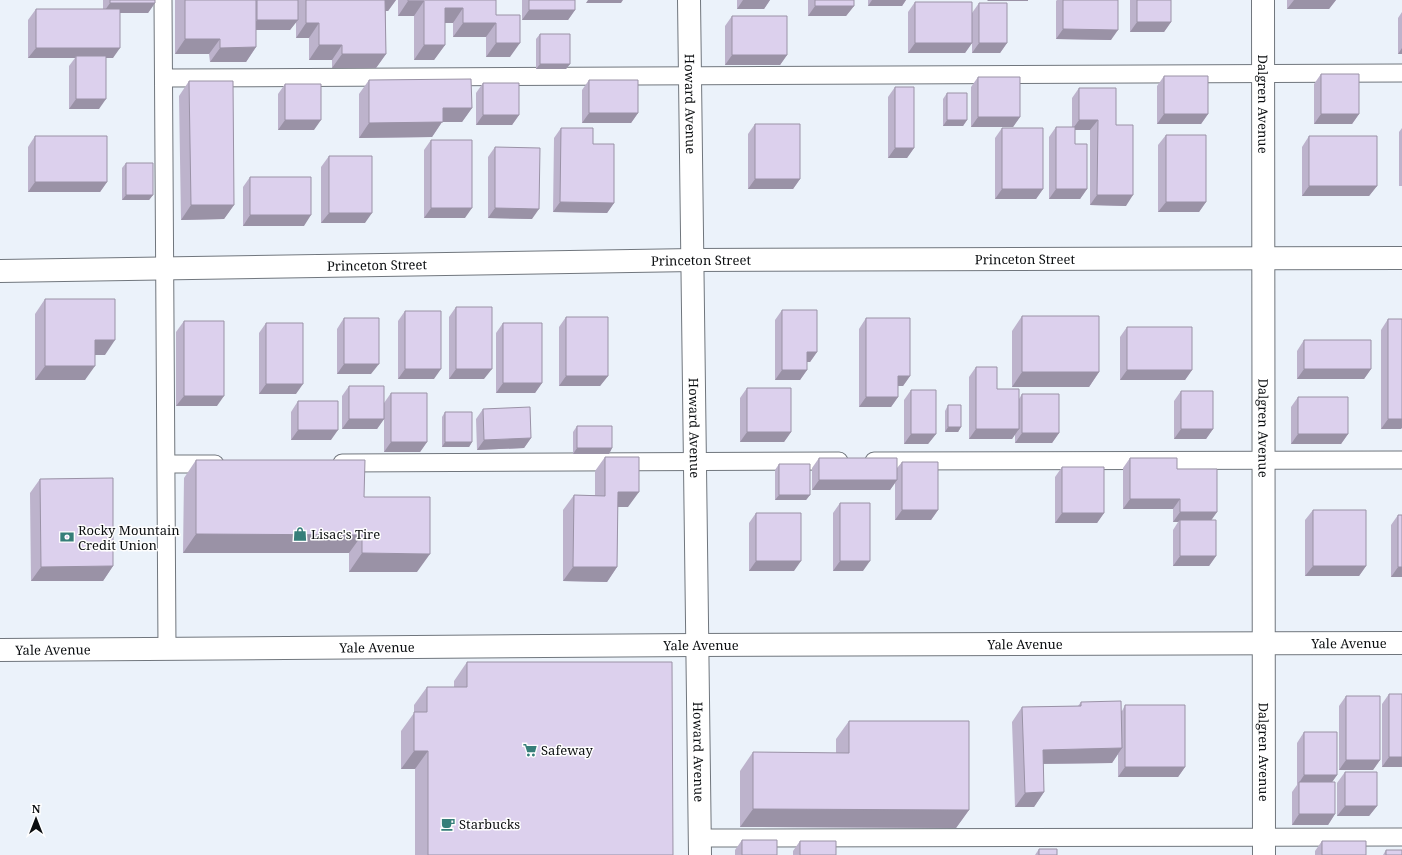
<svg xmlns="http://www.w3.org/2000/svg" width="1402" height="855" viewBox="0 0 1402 855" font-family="'Noto Serif',serif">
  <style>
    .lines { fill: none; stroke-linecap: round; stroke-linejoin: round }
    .service-casing { stroke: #70767d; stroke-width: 19 }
    .minor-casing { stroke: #70767d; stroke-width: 24 }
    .service { stroke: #fff; stroke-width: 17 }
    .minor { stroke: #fff; stroke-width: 22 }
    .wall { fill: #bdb3cc }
    .shaded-wall { fill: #9a92a6 }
    .building { fill: #dcd0ed; stroke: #9a92a6 }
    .labels { text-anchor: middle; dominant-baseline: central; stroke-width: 3; stroke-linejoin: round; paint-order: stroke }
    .street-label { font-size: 13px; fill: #0b0e10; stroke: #fefefe }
    .poi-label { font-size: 13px; fill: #0b0e10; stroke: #fefefe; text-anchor: start }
  </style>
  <rect width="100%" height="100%" fill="#ebf2fa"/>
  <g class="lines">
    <defs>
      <path id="service" d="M163,0L167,648
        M164,78L1402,73
        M874,461L1402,460
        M342,463L839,461
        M166,464H215
        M700,838L1402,837"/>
      <g id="minor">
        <path id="s1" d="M689,0L700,855"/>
        <path id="s2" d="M1263,0L1264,855"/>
        <path id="s3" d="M0,271L693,260L1402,258"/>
        <path id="s4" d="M0,650L697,645L1402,643"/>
      </g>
    </defs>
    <use href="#service" class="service-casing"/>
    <use href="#minor" class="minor-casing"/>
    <use href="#service" class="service"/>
    <use href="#minor" class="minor"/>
  </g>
  <path class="wall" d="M103,0H155V3L148,13H120L113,58H106L99,109H69V66L75,58H28V20L36,9H103Z
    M175,0H396L388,11H386V54L376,68H332V60H309V38H296V22L290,30H256V47L246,62H210L209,54H175Z
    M398,0H496V15L510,57H486V37H453V23H445V45L434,60H414V16H398Z
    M522,0H575V10L568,20H522Z
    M737,0H770L764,9H737Z
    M808,0H854V6L846,16H808Z
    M868,0H906L902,6H868Z
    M1057,0H1118L1111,40L1056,39V1Z
    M1130,0H1171V22L1164,32H1130Z
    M1287,0H1336L1329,9H1287Z
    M915,2L972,43L965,53H908V12Z
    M979,3L1007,43L1000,53H972V13Z
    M1402,12V54H1398V18Z
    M732,16L787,55L780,65H725V26Z
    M540,34L570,64L566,69H536V39Z
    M1321,74L1359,114L1352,124H1314V84Z
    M1164,76L1208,114L1201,124H1157V86Z
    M978,77L1020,117L1013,127H971V87Z
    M369,80L472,108L462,122H442L432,137L359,138V94Z
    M589,80L638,113L631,123H582V90Z
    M189,81L234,205L224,219L181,220L179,96Z
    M483,83L519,115L512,125H476V93Z
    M285,84L314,130H278V94Z
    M895,87L914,148L907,158H888V97Z
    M1079,88L1116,125L1126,206L1090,205V130H1075V144L1087,189L1080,199H1049V137L1056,127H1072V98Z
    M947,93L967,120L963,126H943V99Z
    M755,124L800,179L793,189H748V134Z
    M561,128L593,144L614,203L607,213L553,212L554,138Z
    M1002,128L1043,189L1036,199H995V138Z
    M1402,128V186H1399V132Z
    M1166,135L1206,202L1199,212H1158V145Z
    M35,136L107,182L100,192H28V147Z
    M1309,136L1377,186L1369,196H1302V147Z
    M431,140L465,218H424V150Z
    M495,147L532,219L488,218V157Z
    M329,156L365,223H321V167Z
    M126,163L153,195L149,200H122V168Z
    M250,177L304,226H243V187Z
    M45,299L105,355H95L85,380H35V314Z
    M456,307L484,379H449V317Z
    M782,310L817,352L810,362H807V370L800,380H775V320Z
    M405,311L434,379H398V321Z
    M1022,316L1099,372L1089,387H1012V331Z
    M566,317L608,376L600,386H559V327Z
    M344,318L371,374H337V329Z
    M866,318L910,376L903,386H898V397L891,407H859V329Z
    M1388,319L1401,429H1381V330Z
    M184,321L217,406H176V332Z
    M266,323L296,394H259V333Z
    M503,323L542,383L535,393H496V333Z
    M1127,327L1192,370L1185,380H1120V337Z
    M1304,340L1371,369L1364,379H1297V351Z
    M976,367L997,389L1019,399L1022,394L1059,433L1052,443H1015V434L1012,439H969V377Z
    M349,386L384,419L377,429H342V396Z
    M747,388L791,432L784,442H740V398Z
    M911,390L936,434L928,444H904V400Z
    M1181,391L1213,429L1206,439H1174V401Z
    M391,393L427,442L420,452H384V403Z
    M1298,397L1348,434L1341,444H1291V407Z
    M298,401L331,440H291V412Z
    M948,405L961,427L958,432H945V411Z
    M483,409L531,438L524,448L477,450L476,419Z
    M445,412L472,442L469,447H442V417Z
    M577,426L612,448L609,454H573V432Z
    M605,457L628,507H618L617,567L607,582L563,581V510L574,495H595V471Z
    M819,458L897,468L902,462L938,510L931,520H895V483L890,490H812V468Z
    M1130,458L1177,469L1217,512L1211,520L1216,556L1209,566H1173V530L1178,522H1173V509H1123V468Z
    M196,460L364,497L417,572H349V553H183L184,478Z
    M779,464L810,495L806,500H775V470Z
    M1062,467L1104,513L1097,523H1055V477Z
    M40,479L113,566L103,581H31L30,493Z
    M840,503L863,571H833V513Z
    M1313,510L1366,566L1359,576H1305V520Z
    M756,513L794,571H749V523Z
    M1398,515L1402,577H1391V525Z
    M467,662L673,855H415V769H401V731L414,713V705L427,687H454V681Z
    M1389,694L1402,767H1382V704Z
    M1346,696L1380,760L1373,770H1339V706Z
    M1081,702L1122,711L1125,705L1185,767L1178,777H1118V754L1112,763L1043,764L1044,792L1034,807H1015L1012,722L1022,707L1078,706Z
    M849,721L969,810L956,828L740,827V771L753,752L836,753V739Z
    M1304,732L1337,775L1332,782L1335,814L1328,825H1292V792L1297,785V743Z
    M1345,772L1377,806L1369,816H1337V783Z
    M742,840L777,855H735V850Z
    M800,841L836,855H793V851Z
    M1322,841L1366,855H1315V851Z
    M1039,849L1057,855H1035Z
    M1386,850L1402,855H1383Z"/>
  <path class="shaded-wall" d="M383,0H396L388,11H375Z
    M588,0H623L621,3H586Z
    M743,0H770L764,9H737Z
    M872,0H906L902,6H868Z
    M988,0H1028V1H987Z
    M1294,0H1336L1329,9H1287Z
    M408,1H424L414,16H398Z
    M110,3H155L148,13H103Z
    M815,6H854L846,16H808Z
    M445,8H463L453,23H434Z
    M529,10H575L568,20H522Z
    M257,20H298L290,30H250Z
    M1137,22H1171L1164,32H1130Z
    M306,23H319L309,38H296Z
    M463,23H496L486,37H453Z
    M1063,29L1118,30L1111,40L1056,39Z
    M185,39H220L209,54H175Z
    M496,43H520L510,57H486Z
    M915,43H972L965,53H908Z
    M979,43H1007L1000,53H972Z
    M319,45H342L332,60H309Z
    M424,45H445L434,60H414Z
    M256,47L246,62H210L220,48Z
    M36,48H120L113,58H76V56L75,58H28Z
    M1402,48V54H1398Z
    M342,54H386L376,68H332Z
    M732,55H787L780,65H725Z
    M540,64H570L566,69H536Z
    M76,99H106L99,109H69Z
    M443,108H472L462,122H442L432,137L359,138L369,123Z
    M589,113H638L631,123H582Z
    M1164,114H1208L1201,124H1157Z
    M1321,114H1359L1352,124H1314Z
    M483,115H519L512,125H476Z
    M978,117H1020L1013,127H971Z
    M285,120H321L314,130H278Z
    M947,120H967L963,126H943Z
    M1079,120H1098L1090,130H1072Z
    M895,148H914L907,158H888Z
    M755,179H800L793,189H748Z
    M35,182H107L100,192H28Z
    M1309,186H1377L1369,196H1302Z
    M1002,189H1043L1036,199H995Z
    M1056,189H1087L1080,199H1049Z
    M126,195H153L149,200H122Z
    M1097,195H1133L1126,206L1090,205Z
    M560,202L614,203L607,213L553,212Z
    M1166,202H1206L1199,212H1158Z
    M191,205H234L224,219L181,220Z
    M431,208H472L465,218H424Z
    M495,208L539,209L532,219L488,218Z
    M329,213H372L365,223H321Z
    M250,215H311L304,226H243Z
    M95,340H115L105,355H85Z
    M807,352H817L810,362H800Z
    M344,364H379L371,374H337Z
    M45,366H95L85,380H35Z
    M405,369H441L434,379H398Z
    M456,369H492L484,379H449Z
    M1304,369H1371L1364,379H1297Z
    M782,370H807L800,380H775Z
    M1127,370H1192L1185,380H1120Z
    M1022,372H1099L1089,387H1012Z
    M566,376H608L600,386H559Z
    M898,376H910L903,386H891Z
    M503,383H542L535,393H496Z
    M266,384H303L296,394H259Z
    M184,396H224L217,406H176Z
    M866,397H898L891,407H859Z
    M349,419H384L377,429H342Z
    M1388,419H1402V428L1401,429H1381Z
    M948,427H961L958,432H945Z
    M976,429H1019L1012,439H969Z
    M1181,429H1213L1206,439H1174Z
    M298,430H338L331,440H291Z
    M747,432H791L784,442H740Z
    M1022,433H1059L1052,443H1015Z
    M911,434H936L928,444H904Z
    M1298,434H1348L1341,444H1291Z
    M531,438L524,448L477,450L484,440Z
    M391,442H427L420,452H384Z
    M445,442H472L469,447H442Z
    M577,448H612L609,454H573Z
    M819,480H897L890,490H812Z
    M618,492H639L628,507H608Z
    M779,495H810L806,500H775Z
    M1130,499H1180L1173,509H1123Z
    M902,510H938L931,520H895Z
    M1180,512H1217L1210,522L1180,520L1178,522H1173Z
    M1062,513H1104L1097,523H1055Z
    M196,534L362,535L349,553H183Z
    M362,553L430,554L417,572H349Z
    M1180,556H1216L1209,566H1173Z
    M756,561H801L794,571H749Z
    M840,561H870L863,571H833Z
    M113,566L103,581H31L41,567Z
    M1313,566H1366L1359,576H1305Z
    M573,567H617L607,582L563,581Z
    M1398,567H1402V577H1391Z
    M1122,748L1112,763L1033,764L1043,750Z
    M414,751H428L415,769H401Z
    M1389,757H1402V767H1382Z
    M1346,760H1380L1373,770H1339Z
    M1125,767H1185L1178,777H1118Z
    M1304,775H1337L1330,785L1299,783Z
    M1044,792L1034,807H1015L1025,793Z
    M1345,806H1377L1369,816H1337Z
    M753,809L969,810L956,828L740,827Z
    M1299,814H1335L1328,825H1292Z"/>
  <path class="building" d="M110,0H155V3H110Z
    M185,0H256V47L220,48V39H185Z
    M257,0H298V20H257Z
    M306,0H385L386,54H342V45H319V23H306Z
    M408,0H496V15H520V43H496V23H463V8H445V45H424V1H408Z
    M529,0H575V10H529Z
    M815,0H854V6H815Z
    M1063,0H1118V30L1063,29Z
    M1137,0H1171V22H1137Z
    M915,2H972V43H915Z
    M979,3H1007V43H979Z
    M36,9H120V48H36Z
    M732,16H787V55H732Z
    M540,34H570V64H540Z
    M76,56H106V99H76Z
    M1321,74H1359V114H1321Z
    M1164,76H1208V114H1164Z
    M978,77H1020V117H978Z
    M471,79L472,108H443V122L369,123V80Z
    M589,80H638V113H589Z
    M189,81H233L234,205H191Z
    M483,83H519V115H483Z
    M285,84H321V120H285Z
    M895,87H914V148H895Z
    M1079,88H1116V125H1133V195H1097L1098,120H1079Z
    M947,93H967V120H947Z
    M755,124H800V179H755Z
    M1056,127H1075V144H1087V189H1056Z
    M561,128H593V144H614V203L560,202Z
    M1002,128H1043V189H1002Z
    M1166,135H1206V202H1166Z
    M35,136H107V182H35Z
    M1309,136H1377V186H1309Z
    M431,140H472V208H431Z
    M495,147L540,148L539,209L495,208Z
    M329,156H372V213H329Z
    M126,163H153V195H126Z
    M250,177H311V215H250Z
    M45,299H115V340H95V366H45Z
    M456,307H492V369H456Z
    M782,310H817V352H807V370H782Z
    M405,311H441V369H405Z
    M1022,316H1099V372H1022Z
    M566,317H608V376H566Z
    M344,318H379V364H344Z
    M866,318H910V376H898V397H866Z
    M1388,319H1402V419H1388Z
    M184,321H224V396H184Z
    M266,323H303V384H266Z
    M503,323H542V383H503Z
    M1127,327H1192V370H1127Z
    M1304,340H1371V369H1304Z
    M976,367H997V389H1019V429H976Z
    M349,386H384V419H349Z
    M747,388H791V432H747Z
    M911,390H936V434H911Z
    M1181,391H1213V429H1181Z
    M391,393H427V442H391Z
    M1022,394H1059V433H1022Z
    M1298,397H1348V434H1298Z
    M298,401H338V430H298Z
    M948,405H961V427H948Z
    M530,407L531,438L484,440L483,409Z
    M445,412H472V442H445Z
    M577,426H612V448H577Z
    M605,457H639V492H618L617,567H573L574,495L605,496Z
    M819,458H897V480H819Z
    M1130,458H1177V469H1217V512H1180V499H1130Z
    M196,460H365L364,497H430V554L362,553V535L196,534Z
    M902,462H938V510H902Z
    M779,464H810V495H779Z
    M1062,467H1104V513H1062Z
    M113,478V566L41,567L40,479Z
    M840,503H870V561H840Z
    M1313,510H1366V566H1313Z
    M756,513H801V561H756Z
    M1398,515H1402V567H1398Z
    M1180,520H1216V556H1180Z
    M467,662H672L673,855H428V751H414V712H427V687H467Z
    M1389,694H1402V757H1389Z
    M1346,696H1380V760H1346Z
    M1121,701L1122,748L1043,750L1044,792L1025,793L1022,707L1081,706V702Z
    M1125,705H1185V767H1125Z
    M849,721H969V810L753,809V752L849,753Z
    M1304,732H1337V775H1304Z
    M1345,772H1377V806H1345Z
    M1299,782H1335V814H1299Z
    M742,840H777V855H742Z
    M800,841H836V855H800Z
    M1322,841H1366V855H1322Z
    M1039,849H1057V855H1039Z
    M1386,850H1402V855H1386Z"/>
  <defs>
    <symbol id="shop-bare" viewBox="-9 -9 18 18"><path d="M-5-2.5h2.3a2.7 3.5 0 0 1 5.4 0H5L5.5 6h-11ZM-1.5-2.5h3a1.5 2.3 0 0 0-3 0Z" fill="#367e79" stroke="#fefefe" stroke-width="2.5" paint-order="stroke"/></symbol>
    <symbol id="bank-bare" viewBox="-9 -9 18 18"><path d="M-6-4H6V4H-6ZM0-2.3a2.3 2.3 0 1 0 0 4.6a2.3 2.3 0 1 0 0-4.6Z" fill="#367e79" stroke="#fefefe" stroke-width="2.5" paint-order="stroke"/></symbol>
    <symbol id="supermarket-bare" viewBox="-9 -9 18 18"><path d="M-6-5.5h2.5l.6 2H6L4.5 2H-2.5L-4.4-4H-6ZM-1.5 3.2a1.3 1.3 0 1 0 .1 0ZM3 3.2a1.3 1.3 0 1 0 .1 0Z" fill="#367e79" stroke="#fefefe" stroke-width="2.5" paint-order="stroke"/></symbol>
    <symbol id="cafe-bare" viewBox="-9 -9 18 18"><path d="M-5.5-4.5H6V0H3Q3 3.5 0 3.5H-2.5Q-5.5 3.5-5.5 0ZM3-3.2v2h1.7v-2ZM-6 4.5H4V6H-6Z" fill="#367e79" stroke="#fefefe" stroke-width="2.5" paint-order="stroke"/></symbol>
  </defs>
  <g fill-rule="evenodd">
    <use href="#shop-bare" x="290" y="524" width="20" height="20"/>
    <use href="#bank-bare" x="57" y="527" width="20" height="20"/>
    <use href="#supermarket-bare" x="520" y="740" width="20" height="20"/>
    <use href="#cafe-bare" x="438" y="814" width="20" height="20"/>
  </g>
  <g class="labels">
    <g class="street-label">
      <text stroke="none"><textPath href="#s1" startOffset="104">Howard Avenue</textPath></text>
      <text stroke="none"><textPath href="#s2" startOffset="104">Dalgren Avenue</textPath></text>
      <text stroke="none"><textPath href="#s3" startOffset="1025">Princeton Street</textPath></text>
      <text stroke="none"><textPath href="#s3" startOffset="701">Princeton Street</textPath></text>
      <text stroke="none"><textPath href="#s3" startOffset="377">Princeton Street</textPath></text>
      <text stroke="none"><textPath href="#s1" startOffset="428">Howard Avenue</textPath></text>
      <text stroke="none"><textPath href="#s2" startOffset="428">Dalgren Avenue</textPath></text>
      <text stroke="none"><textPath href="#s4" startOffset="1349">Yale Avenue</textPath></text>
      <text stroke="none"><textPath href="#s4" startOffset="1025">Yale Avenue</textPath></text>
      <text stroke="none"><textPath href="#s4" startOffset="701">Yale Avenue</textPath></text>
      <text stroke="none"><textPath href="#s4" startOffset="377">Yale Avenue</textPath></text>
      <text stroke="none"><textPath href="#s4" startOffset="53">Yale Avenue</textPath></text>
      <text stroke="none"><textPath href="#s1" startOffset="752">Howard Avenue</textPath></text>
      <text stroke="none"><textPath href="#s2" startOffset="752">Dalgren Avenue</textPath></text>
    </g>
    <g class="poi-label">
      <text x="78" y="530">Rocky Mountain<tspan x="78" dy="15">Credit Union</tspan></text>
      <text x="311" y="534">Lisac's Tire</text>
      <text x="541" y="750">Safeway</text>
      <text x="459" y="824">Starbucks</text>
    </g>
  </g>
  <g transform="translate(36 819)" stroke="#fefefe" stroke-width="3" paint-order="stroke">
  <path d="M0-3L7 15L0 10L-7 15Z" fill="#0b0e10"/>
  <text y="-6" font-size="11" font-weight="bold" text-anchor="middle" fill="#0b0e10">N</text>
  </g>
</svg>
